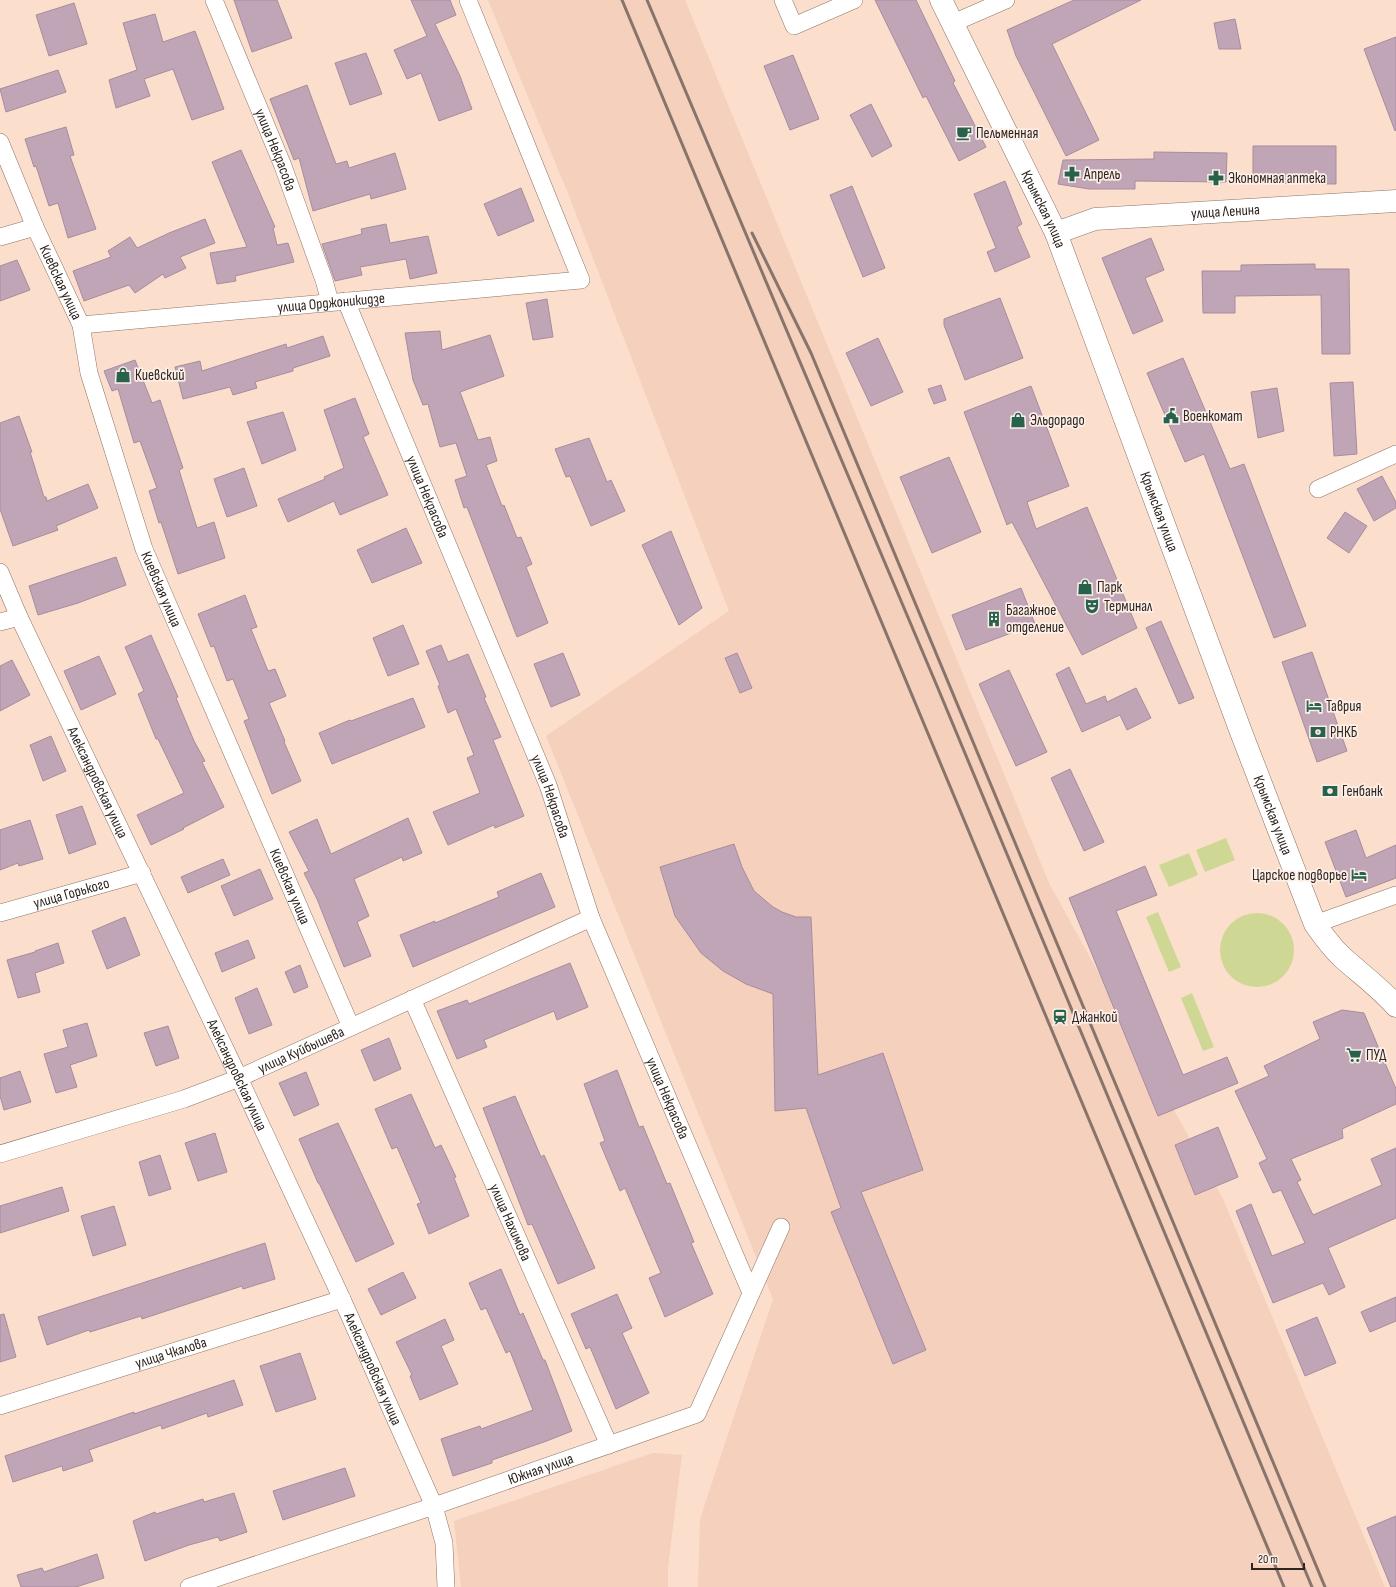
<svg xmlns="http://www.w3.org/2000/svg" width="1396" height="1587" viewBox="0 0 1396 1587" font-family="'Sofia Sans Condensed',sans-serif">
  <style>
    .built { fill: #f5d0bc }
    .grass { fill: #cfd794 }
    .building { fill: #c0a5b7; stroke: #a78c9e }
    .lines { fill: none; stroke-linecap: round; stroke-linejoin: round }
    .minor-casing { stroke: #8e7364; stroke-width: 18 }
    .secondary-casing { stroke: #8e7364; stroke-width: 23 }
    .minor { stroke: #fff; stroke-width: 17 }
    .secondary { stroke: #fff; stroke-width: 22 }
    .rail { stroke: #88746a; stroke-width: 3 }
    .labels { text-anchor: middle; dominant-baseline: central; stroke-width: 3.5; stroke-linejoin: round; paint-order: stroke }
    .poi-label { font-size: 15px; fill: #2f241e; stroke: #fbefe8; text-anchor: start }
    .street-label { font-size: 15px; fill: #2f241e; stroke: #fbefe8 }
  </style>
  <rect width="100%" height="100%" fill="#fcdecd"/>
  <path class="built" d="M488,0H685L1049,883L1223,1199L1385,1587H698L700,1519L773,1299L546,736L729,611L569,196Z
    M653,1453L682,1455L668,1568V1587H461L454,1521Z"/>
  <path class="grass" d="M1226,838L1235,860L1205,872L1196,850Z
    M1189,853L1198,875L1169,887L1159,865Z
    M1158,912L1181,967L1169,972L1146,917Z
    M1220 950a37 37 0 1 1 74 0a37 37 0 1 1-74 0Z
    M1192,993L1214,1047L1203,1051L1181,998Z"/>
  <path class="building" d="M234,0H277L292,38L252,52Z
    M411,0H450L456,15L435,24L460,76L472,109L439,121L421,73L407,79L394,50L427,36Z
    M875,0H916L955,81L953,83L986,147L959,161L926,96L923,98Z
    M1074,0H1141L1052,44L1099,140L1066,156L1016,56L1007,30Z
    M74,3L87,44L49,56L36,15Z
    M155,14L163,42L195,31L224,109L192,120L173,69L144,79L150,96L116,108L109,80L137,70L123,23Z
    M1235,19L1241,49H1219L1214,23Z
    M1396,37V130L1395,131L1364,49Z
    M366,53L382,94L350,105L335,63Z
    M793,55L819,119L790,130L764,66Z
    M58,70L66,92L6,112L0,89Z
    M307,85L336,164L347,161L349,168L395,153L406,189L371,199L370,194L313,211L299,158L294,160L270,99Z
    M871,104L892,146L872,157L850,115Z
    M66,127L74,155L70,156L96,229L68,238L58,203L49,206L36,166L34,167L25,139Z
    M1253,146H1336V184L1253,183Z
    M241,150L275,227L273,228L277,245L288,243L294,262L235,276L236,281L217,284L210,253L247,247L212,162Z
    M1154,152L1227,153L1226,182L1135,181V189H1089L1058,184L1063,160L1154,159Z
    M1005,181L1022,224L1017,227L1030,257L995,272L987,252L996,248L974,194Z
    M852,186L885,268L863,277L830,195Z
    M521,188L534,221L498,236L484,204Z
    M205,219L215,243L180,257L186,268L165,278L163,274L135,293L129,285L84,301L73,271L111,257L108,251L130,237L137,248L169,233Z
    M386,224L390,243L428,236L437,273L410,279L406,259L360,267L362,275L335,281L322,244L362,234L361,229Z
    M1151,238L1164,270L1145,278L1163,321L1133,334L1102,258Z
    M17,260L30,290L0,301V266Z
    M1315,264V269H1349L1350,354H1322L1321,295L1235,296V313H1203L1202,271H1241V265Z
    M1000,298L1023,358L965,380L944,325V319Z
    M547,299L553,337L533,340L526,303Z
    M440,331L442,350L490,335L504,376L460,392L478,440L490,437L497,461L486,465L502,506L504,505L517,538L521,537L532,564L526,567L548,623L517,637L467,507L464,508L455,480L467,476L456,443L440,447L428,404L423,405L413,380L405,333Z
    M323,336L330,356L293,368V371L255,382L257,388L233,395L230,387L183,399L175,367L200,361L202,371L286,344L287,348Z
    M878,338L903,392L871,406L846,353Z
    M1183,358L1230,469L1244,464L1306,626L1274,638L1204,454L1185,462L1147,373Z
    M135,360L152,403L160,400L183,468L179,470L197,528L214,522L225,558L178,574L161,522L159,523L149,491L157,488L140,441L134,443L118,389L112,391L104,371Z
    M1353,382L1357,454L1334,456L1330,383Z
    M941,385L946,400L934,404L928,389Z
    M1031,386L1069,486L1027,502L1036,529L1087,507L1137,628L1082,655L1012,522L1007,525L964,412Z
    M1277,388L1284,431L1258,438L1251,392Z
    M355,398L369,434L363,437L388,495L340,515L334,501L288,522L278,499L325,479L324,477L344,468L324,410Z
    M283,412L296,450L262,464L247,422Z
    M19,416L32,452H30L44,497H46L47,501L88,484L98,508L56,526L58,530L13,546L0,509V423Z
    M589,438L607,482L611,480L625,511L591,526L570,476L566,477L555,449Z
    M949,457L981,532L932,553L900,477Z
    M244,468L257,506L227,517L214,479Z
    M1382,476L1396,502V508L1374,521L1357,489Z
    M1345,512L1367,526L1349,553L1327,538Z
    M406,528L422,563L372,583L357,550Z
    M671,531L702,608L679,625L642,545Z
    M116,557L126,585L78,603L38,615L29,586Z
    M1021,588L1035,624L966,650L952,615Z
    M245,595L257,627L251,629L268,671L275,669L286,696L269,703L285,741L284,742L301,781L272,794L244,721L249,719L233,679L227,681L214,646L211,647L198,614Z
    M1161,621L1194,698L1179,704L1146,628Z
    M403,625L419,664L388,676L373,638Z
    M151,635L178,697L176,698L194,741L205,761L202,762L224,807L183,828L184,829L151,845L137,815L184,793L158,739H156L138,694L144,691L125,647Z
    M441,645L448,662L468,654L486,697L484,698L501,737L493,740L524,816L495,828L494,825L448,845L433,812L480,793L467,758L474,755L456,709L448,713L438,686L440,685L426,651Z
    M1312,652L1347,751L1317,762L1282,662Z
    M563,653L580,695L551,707L534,664Z
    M737,653L752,688L740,693L725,658Z
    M99,656L116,694L81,710L64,671Z
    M12,660L30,695L0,711V666Z
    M1069,667L1086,704L1105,696L1107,702L1136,688L1151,718L1127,730L1120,715L1082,732L1056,674Z
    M1009,670L1047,752L1016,766L979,684Z
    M413,698L425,727L332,764L319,733L350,720L351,721Z
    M51,736L66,771L43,781L30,745Z
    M1070,769L1104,842L1084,851L1051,778Z
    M82,806L96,844L69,854L56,815Z
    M408,818L422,853L403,861L402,857L354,879L369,916L357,922L371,956L344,967L317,899L304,873L309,871L289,832L317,819L331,854Z
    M30,820L43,859L19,866L18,863L0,870V830Z
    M1356,830L1366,858L1396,845V878L1346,897L1325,842Z
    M734,844L742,867L754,891L773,907L782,912L796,917H811L818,1075L883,1053L923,1170L861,1192L926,1350L893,1364L831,1212L841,1208L806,1108L775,1111L773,994L746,984L723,971L701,953L675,916L660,867Z
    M223,859L230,875L188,893L181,877Z
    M1145,866L1157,895L1116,911L1183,1075L1227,1057L1238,1083L1158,1116L1069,898Z
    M260,869L273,899L234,916L221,886Z
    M541,873L555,907L413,967L400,935L435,921V923L499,897L497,892Z
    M125,917L140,955L107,969L92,931Z
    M248,940L255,958L222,972L215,953Z
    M58,943L64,963L35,973L40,992L18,998L7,960L35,952V951Z
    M570,963L588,1007L557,1020L554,1011L484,1040L487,1047L457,1059L437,1011L467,1000L469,1004Z
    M300,965L308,987L294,993L285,972Z
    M257,988L272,1025L249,1034L235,998Z
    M1342,1010L1364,1013L1396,1089V1104L1342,1129L1343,1138L1291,1159L1301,1180L1297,1182L1313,1215L1382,1185L1371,1159L1396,1148V1218L1328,1248L1345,1287L1329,1295L1323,1283L1273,1303L1236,1211L1251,1204L1272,1256L1305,1243L1281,1190L1273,1193L1259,1163L1267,1159L1235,1091L1269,1076L1264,1066L1320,1039L1313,1022Z
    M87,1023L97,1056L70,1065L77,1087L56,1093L44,1054L68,1047L63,1030Z
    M168,1026L179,1058L156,1066L144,1033Z
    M389,1038L401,1069L374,1081L361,1050Z
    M617,1070L639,1127L643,1126L667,1184L670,1183L694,1242L691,1243L713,1294L665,1317L649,1278L661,1273L625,1188L620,1191L600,1143L605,1141L584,1084Z
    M20,1071L31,1102L4,1110L0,1096V1078Z
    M306,1072L319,1105L294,1116L279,1083Z
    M411,1094L435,1148L441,1145L456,1177L454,1178L469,1216L429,1234L417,1204L421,1203L397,1147L392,1149L375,1109Z
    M515,1096L541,1157L544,1155L595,1268L558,1284L532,1224L528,1225L483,1108Z
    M338,1123L394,1244L356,1262L319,1183H318L299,1139Z
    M1218,1127L1238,1177L1195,1195L1175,1145Z
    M215,1133L227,1172L198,1181L185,1143Z
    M160,1155L171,1189L149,1196L139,1162Z
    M62,1187L69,1211L0,1233V1206Z
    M114,1206L126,1245L93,1256L81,1216Z
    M265,1243L275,1279L243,1289L242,1286L142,1319L141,1316L90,1332L89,1330L47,1345L38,1317Z
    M501,1269L520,1315L523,1313L543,1360H545L572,1431L544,1442L492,1460V1463L453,1476L441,1439L480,1426L481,1429L533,1410L510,1351L506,1353L486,1308L481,1310L469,1283Z
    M403,1272L416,1298L381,1315L368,1289Z
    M617,1294L632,1328L622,1333L649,1393L616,1409L590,1347L586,1349L571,1314Z
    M1396,1297V1321L1370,1332L1361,1312Z
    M4,1314L16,1357L0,1362V1315Z
    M1317,1317L1336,1363L1305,1376L1286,1330Z
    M445,1319L454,1340L441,1346L458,1384L420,1400L410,1376L412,1375L396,1342Z
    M300,1353L316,1399L276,1412L260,1366Z
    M234,1380L243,1405L208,1417L207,1413L162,1429L161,1425L89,1450L93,1461L63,1471L62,1466L13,1482L5,1456L134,1412V1414Z
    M345,1468L355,1496L283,1520L273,1491Z
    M234,1493L247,1532L220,1541L218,1537L189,1545L145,1561L133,1521L155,1512L156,1514L203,1499L204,1502Z
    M1396,1516V1587H1391L1367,1528Z
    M97,1554L104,1578L76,1587H21L17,1575L42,1568L44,1572Z"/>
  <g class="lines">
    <defs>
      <g id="minor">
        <path id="s1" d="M214,0L283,166L324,280L330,302"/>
        <path d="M783,0L794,26L854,0"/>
        <path d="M953,23L1006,0"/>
        <path id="s2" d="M0,142L35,227L81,325L89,373L144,549L351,1027"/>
        <path d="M0,237L35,227"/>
        <path id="s3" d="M346,301L548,785L591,918L751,1293"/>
        <path id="s4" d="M81,325L581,280L468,0"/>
        <path d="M1318,489L1396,454"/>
        <path id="s5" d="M0,572L19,617L239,1078L342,1299L434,1506L444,1543L446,1587"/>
        <path d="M0,622L19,617"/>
        <path id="s6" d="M0,913L142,873"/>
        <path d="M1315,924L1396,895"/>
        <path id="s7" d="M412,999L609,1445"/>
        <path id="s8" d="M0,1154L184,1099L239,1078L591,918"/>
        <path id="s9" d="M0,1406L342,1299"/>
        <path id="s10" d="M189,1587L434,1506L697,1414L781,1227"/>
      </g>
      <g id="secondary">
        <path id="s11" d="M941,0L1056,233L1241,732L1315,924C1324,937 1332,948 1343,958C1361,974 1380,988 1396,1006"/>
        <path id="s12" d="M1056,233L1095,219L1396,201"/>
      </g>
    </defs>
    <use href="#minor" class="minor-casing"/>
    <use href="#secondary" class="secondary-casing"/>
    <use href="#minor" class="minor"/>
    <use href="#secondary" class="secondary"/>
    <path class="rail" d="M622,0L1284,1587
      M647,0L937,686L1312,1587
      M752,233L811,353L1325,1587"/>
  </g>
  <defs>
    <symbol id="cafe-bare" viewBox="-9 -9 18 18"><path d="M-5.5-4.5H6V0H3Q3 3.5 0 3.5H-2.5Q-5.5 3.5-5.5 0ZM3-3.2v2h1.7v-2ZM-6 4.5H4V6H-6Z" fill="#28624c" stroke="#fbefe8" stroke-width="2.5" paint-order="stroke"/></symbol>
    <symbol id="pharmacy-bare" viewBox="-9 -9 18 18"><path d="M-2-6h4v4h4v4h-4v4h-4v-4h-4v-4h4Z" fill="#28624c" stroke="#fbefe8" stroke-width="2.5" paint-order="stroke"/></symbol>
    <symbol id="shop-bare" viewBox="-9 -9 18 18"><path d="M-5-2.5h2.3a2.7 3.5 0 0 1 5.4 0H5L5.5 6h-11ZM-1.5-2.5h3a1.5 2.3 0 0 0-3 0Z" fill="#28624c" stroke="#fbefe8" stroke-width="2.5" paint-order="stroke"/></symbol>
    <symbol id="civic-bare" viewBox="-9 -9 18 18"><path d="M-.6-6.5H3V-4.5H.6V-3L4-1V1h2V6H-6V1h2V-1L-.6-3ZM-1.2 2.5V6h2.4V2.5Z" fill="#28624c" stroke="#fbefe8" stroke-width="2.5" paint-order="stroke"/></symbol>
    <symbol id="theatre-bare" viewBox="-9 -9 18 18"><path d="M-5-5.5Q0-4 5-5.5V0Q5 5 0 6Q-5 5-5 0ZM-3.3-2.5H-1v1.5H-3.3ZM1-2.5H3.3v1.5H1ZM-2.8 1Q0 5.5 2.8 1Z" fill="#28624c" stroke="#fbefe8" stroke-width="2.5" paint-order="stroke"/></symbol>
    <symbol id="building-bare" viewBox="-9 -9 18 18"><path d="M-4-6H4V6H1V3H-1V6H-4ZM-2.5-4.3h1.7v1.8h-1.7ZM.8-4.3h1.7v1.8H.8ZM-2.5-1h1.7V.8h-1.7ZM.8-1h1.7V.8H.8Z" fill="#28624c" stroke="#fbefe8" stroke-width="2.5" paint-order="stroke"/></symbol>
    <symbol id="hotel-bare" viewBox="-9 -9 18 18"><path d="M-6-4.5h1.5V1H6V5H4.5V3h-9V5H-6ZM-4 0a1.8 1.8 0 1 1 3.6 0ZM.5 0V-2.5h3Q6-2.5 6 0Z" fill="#28624c" stroke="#fbefe8" stroke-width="2.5" paint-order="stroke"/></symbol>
    <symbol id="bank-bare" viewBox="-9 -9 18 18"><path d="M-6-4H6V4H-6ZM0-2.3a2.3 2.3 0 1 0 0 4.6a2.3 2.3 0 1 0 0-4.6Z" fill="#28624c" stroke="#fbefe8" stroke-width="2.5" paint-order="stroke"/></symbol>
    <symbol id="station-bare" viewBox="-9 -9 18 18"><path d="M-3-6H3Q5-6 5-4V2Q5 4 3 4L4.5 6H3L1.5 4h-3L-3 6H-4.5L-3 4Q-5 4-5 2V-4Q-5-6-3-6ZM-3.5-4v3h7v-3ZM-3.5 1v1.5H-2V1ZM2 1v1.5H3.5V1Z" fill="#28624c" stroke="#fbefe8" stroke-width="2.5" paint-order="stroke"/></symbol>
    <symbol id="supermarket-bare" viewBox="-9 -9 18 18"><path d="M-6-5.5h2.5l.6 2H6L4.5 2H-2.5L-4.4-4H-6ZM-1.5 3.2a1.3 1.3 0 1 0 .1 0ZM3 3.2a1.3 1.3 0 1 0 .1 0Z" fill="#28624c" stroke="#fbefe8" stroke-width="2.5" paint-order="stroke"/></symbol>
  </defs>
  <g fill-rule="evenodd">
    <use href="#cafe-bare" x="953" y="122" width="22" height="22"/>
    <use href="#pharmacy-bare" x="1061" y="163" width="22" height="22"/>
    <use href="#pharmacy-bare" x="1205" y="167" width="22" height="22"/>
    <use href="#shop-bare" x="112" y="364" width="22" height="22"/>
    <use href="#civic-bare" x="1160" y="405" width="22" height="22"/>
    <use href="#shop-bare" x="1007" y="409" width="22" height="22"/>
    <use href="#shop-bare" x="1074" y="576" width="22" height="22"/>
    <use href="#theatre-bare" x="1081" y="595" width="22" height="22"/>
    <use href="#building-bare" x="983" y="608" width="22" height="22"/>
    <use href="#hotel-bare" x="1303" y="695" width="22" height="22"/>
    <use href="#bank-bare" x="1307" y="721" width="22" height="22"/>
    <use href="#bank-bare" x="1319" y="780" width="22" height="22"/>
    <use href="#hotel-bare" x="1348" y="864" width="22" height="22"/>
    <use href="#station-bare" x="1049" y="1006" width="22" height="22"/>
    <use href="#supermarket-bare" x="1343" y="1044" width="22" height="22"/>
  </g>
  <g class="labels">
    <g class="poi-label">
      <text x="976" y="133">Пельменная</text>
      <text x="1084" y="174">Апрель</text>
      <text x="1228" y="178">Экономная аптека</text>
      <text x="135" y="375">Киевский</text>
      <text x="1183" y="416">Военкомат</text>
      <text x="1030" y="420">Эльдорадо</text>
      <text x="1097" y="587">Парк</text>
      <text x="1104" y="606">Терминал</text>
      <text x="1006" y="610">Багажное<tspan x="1006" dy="17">отделение</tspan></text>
      <text x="1326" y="706">Таврия</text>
      <text x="1330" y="732">РНКБ</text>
      <text x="1342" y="791">Генбанк</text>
      <text x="1347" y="875" text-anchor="end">Царское подворье</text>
      <text x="1072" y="1017">Джанкой</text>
      <text x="1366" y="1055">ПУД</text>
    </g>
    <g class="street-label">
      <text stroke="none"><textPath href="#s1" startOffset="162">улица Некрасова</textPath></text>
      <text stroke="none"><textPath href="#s11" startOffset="233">Крымская улица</textPath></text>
      <text stroke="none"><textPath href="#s12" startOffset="172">улица Ленина</textPath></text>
      <text stroke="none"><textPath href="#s2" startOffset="153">Киевская улица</textPath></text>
      <text stroke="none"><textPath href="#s4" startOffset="251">улица Орджоникидзе</textPath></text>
      <text stroke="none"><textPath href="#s3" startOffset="212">улица Некрасова</textPath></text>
      <text stroke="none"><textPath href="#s11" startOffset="557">Крымская улица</textPath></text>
      <text stroke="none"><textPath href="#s2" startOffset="477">Киевская улица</textPath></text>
      <text stroke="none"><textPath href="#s5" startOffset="232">Александровская улица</textPath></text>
      <text stroke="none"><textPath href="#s3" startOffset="536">улица Некрасова</textPath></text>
      <text stroke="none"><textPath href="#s11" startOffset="881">Крымская улица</textPath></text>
      <text stroke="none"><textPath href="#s2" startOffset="801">Киевская улица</textPath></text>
      <text stroke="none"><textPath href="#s6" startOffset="74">улица Горького</textPath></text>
      <text stroke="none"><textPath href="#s8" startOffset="319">улица Куйбышева</textPath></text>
      <text stroke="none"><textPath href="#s5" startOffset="556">Александровская улица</textPath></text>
      <text stroke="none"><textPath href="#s3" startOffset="860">улица Некрасова</textPath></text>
      <text stroke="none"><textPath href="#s7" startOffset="244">улица Нахимова</textPath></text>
      <text stroke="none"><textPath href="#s9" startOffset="179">улица Чкалова</textPath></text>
      <text stroke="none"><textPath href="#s5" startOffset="880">Александровская улица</textPath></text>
      <text stroke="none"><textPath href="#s10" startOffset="371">Южная улица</textPath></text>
    </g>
  </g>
  <path d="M1252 1563v6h52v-6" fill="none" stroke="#2f241e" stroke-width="2"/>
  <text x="1258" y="1563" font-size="12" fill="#2f241e" stroke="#fbefe8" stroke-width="3" paint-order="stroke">20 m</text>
</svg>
